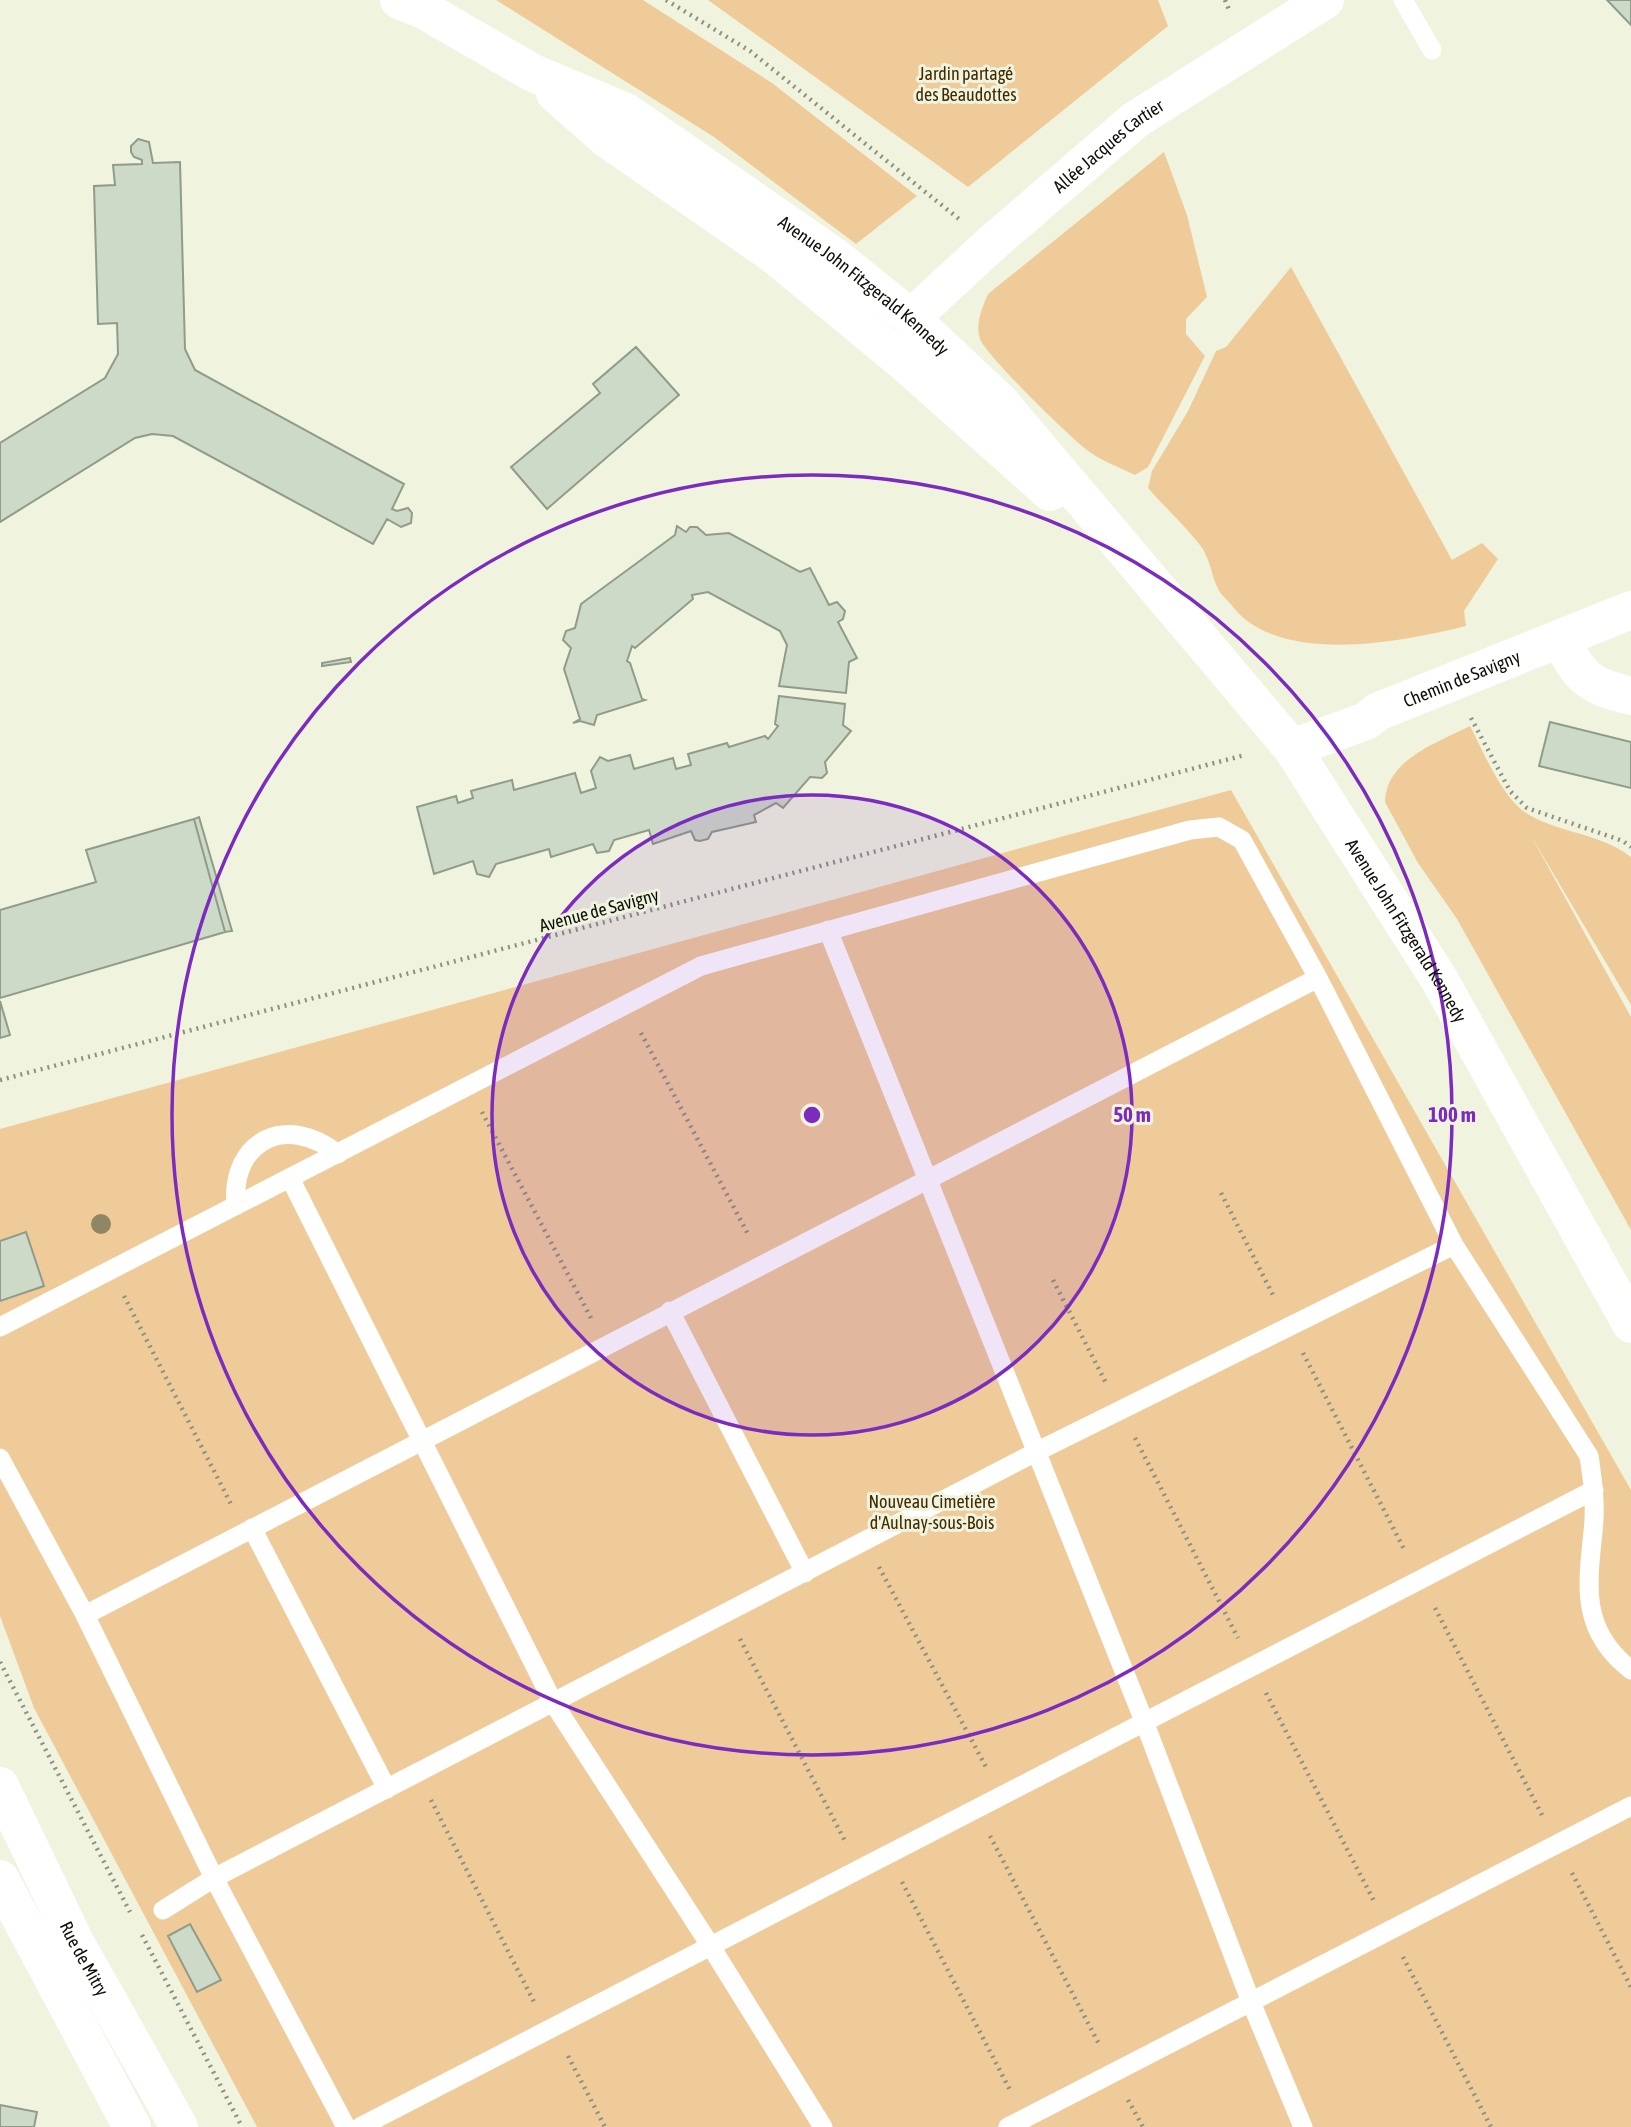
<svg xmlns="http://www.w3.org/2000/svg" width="1631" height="2127" viewBox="0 0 1631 2127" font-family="'Asap Condensed',sans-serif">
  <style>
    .green { fill: #efcb9a }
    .building { fill: #cedac8; stroke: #909b8a; stroke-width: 2 }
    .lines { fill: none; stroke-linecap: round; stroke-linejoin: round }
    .path { stroke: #8e9182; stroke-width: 4.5; stroke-dasharray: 2 5; stroke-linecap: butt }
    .service { stroke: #fff; stroke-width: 19 }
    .minor { stroke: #fff; stroke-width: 38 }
    .primary { stroke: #fff; stroke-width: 38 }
    .tree { fill: #908564 }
    .ring { fill: none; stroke: #7b2cbf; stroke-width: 3.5 }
    .labels { text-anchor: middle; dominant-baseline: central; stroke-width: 6; stroke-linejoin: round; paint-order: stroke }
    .park-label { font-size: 18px; fill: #422a00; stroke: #f0f4df }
    .street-label { font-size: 18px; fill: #0e0f08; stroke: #f0f4df }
    .centre { fill: #7b2cbf; stroke: #f0f4df; stroke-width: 3.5 }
    .ring-label { font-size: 21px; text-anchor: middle; font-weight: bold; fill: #7b2cbf; stroke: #f0f4df; stroke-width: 6; stroke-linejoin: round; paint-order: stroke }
  </style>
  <rect width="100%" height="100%" fill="#f0f4df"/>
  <path class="green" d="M496,0H643L772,83L917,196L856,244L714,137Z
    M708,0H1158L1168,26L968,187Z
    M1164,152L1187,215L1207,297L1186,319V334L1205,356L1148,467L1135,475C1121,468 1104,462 1091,453C1073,441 990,359 981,341C974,326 982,308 988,294Z
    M1291,267L1452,560L1482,543L1498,559L1464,611L1466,626C1406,641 1300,662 1246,620C1239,615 1231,604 1224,597C1212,585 1212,562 1202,548C1187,527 1165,508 1148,488L1152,471L1188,411L1216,351L1226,347Z
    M1470,726C1483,750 1502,798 1526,813C1558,833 1600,833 1631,857V1005L1530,834L1631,1017V1230L1457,919L1418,863L1385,802C1386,759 1437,743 1470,726Z
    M1231,790L1631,1490V2127H257L34,1708L0,1616V1129Z"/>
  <path class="building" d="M1607,0H1631V25Z
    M138,139L149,142L153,163L180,162L185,349L195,370L404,484L392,509L397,511L408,508L412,513L411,523L401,527L387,519L373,544L173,436L152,434L135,438L0,522V443L105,378L118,354L117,323L98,324L94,186L115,185L113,165L142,164V160L134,157L131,152V146Z
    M636,347L679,395L547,509L511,467L600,393L593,384Z
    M677,526L686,532L690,527H697L706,535L729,533L800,572L810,568L829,605L837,602L845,611L843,619L838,622L857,658L849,662L846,693L779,686L787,645L780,631L708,592L692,595L693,599L635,648L632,646L627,661L630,663L642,699L645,700L597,715L594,725L580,721L573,723L580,719L564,669L571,648L563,640L566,631L575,628L581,604L675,535Z
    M350,658L351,662L322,666V663Z
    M779,696L845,704L843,725L851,731L825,762L827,773L822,778L810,777L783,808L776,803L754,815L756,822L712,832L708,839L700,841L695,840L691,831L653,844L649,830L614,840L609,851L597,853L593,844L551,857L549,849L496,864L489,877L477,874L473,861L434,874L417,807L456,796L458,803L473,798L471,791L512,780L514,790L575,773L581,793L596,788L591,771L600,757L608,761L630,755L634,769L673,758L676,769L691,765L688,754L727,743L729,747L765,736L768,739L778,726L775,724Z
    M1550,722L1631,742V788L1539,766Z
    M199,817L232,931L225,932L194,819Z
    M194,819L225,932L0,998V910L96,882L86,850Z
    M0,1001L10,1035L0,1038Z
    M26,1232L44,1286L0,1301V1241Z
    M190,1924L221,1980L197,1992L168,1936Z
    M0,2105L37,2112L34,2127H0Z"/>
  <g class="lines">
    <path class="path" d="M666,0L750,51L959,219
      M1225,0L1230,12
      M1471,718L1510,791L1527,808L1623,841L1631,847
      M641,1033L749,1236
      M0,1080L1245,755
      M482,1112L591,1318
      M1221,1193L1275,1299
      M1053,1280L1106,1383
      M124,1296L232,1506
      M1303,1353L1405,1551
      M1135,1438L1238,1638
      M879,1567L987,1769
      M1435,1608L1542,1815
      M740,1639L846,1843
      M0,1662L130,1912
      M1266,1693L1375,1903
      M431,1800L535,2004
      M990,1836L1100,2046
      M1572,1873L1631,1987
      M902,1882L1011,2092
      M142,1935L242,2127
      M1403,1957L1491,2127
      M568,2056L605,2127
      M1128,2100L1143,2127"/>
    <path class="service" d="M1403,0L1432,50
      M828,930L1144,1721L1251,2002L1303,2127
      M290,1178L554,1704L710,1945L823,2127
      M236,1206C230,1140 287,1113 338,1154
      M670,1311L805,1573
      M0,1327L701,966L1190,830L1219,827L1242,840L1318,978L1454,1245L1589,1456C1593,1482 1596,1506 1593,1532C1587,1588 1581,1631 1631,1670
      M0,1458L85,1615L214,1878L346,2127
      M252,1528L387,1789
      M85,1615L1318,978
      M163,1910L214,1878L1036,1452L1454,1245
      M360,2127L1594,1490
      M1008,2127L1631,1806"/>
    <g class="minor">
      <path id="s1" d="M911,318L991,244L1135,120L1325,0"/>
      <path d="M1561,640C1580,678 1589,686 1631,696"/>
      <path id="s2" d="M1292,748L1366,721L1377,712L1631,610"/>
    </g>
    <g class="primary">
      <path id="s3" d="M399,0L424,10L533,73L626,112L835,257L911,318L1000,402L1292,748L1439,979L1631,1324"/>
      <path d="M555,93L607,139L773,254L904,362L1050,492"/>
      <path id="s4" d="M0,1786L74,1940L179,2127"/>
      <path d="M0,1879L132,2127"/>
    </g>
  </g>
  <circle class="tree" cx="101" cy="1224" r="10"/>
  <circle cx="812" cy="1115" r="320" fill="#7b2cbf" fill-opacity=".12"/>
  <g class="ring">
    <circle cx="812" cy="1115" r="320"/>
    <circle cx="812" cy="1115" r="640"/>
  </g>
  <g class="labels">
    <g class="park-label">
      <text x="966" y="73">Jardin partagé<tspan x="966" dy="21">des Beaudottes</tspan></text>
      <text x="932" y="1501">Nouveau Cimetière<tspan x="932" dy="21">d'Aulnay-sous-Bois</tspan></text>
    </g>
    <g class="street-label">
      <text stroke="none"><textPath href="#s1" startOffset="262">Allée Jacques Cartier</textPath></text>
      <text stroke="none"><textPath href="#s3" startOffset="548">Avenue John Fitzgerald Kennedy</textPath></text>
      <text stroke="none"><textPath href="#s2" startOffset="184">Chemin de Savigny</textPath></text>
      <text transform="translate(599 910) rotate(-15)">Avenue de Savigny</text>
      <text stroke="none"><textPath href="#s3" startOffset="1396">Avenue John Fitzgerald Kennedy</textPath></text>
      <text stroke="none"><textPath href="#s4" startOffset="192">Rue de Mitry</textPath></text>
    </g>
  </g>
  <circle cx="812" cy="1115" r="10" class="centre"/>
  <g class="ring-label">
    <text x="1132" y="1122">50 m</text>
    <text x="1452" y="1122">100 m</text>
  </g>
</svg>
